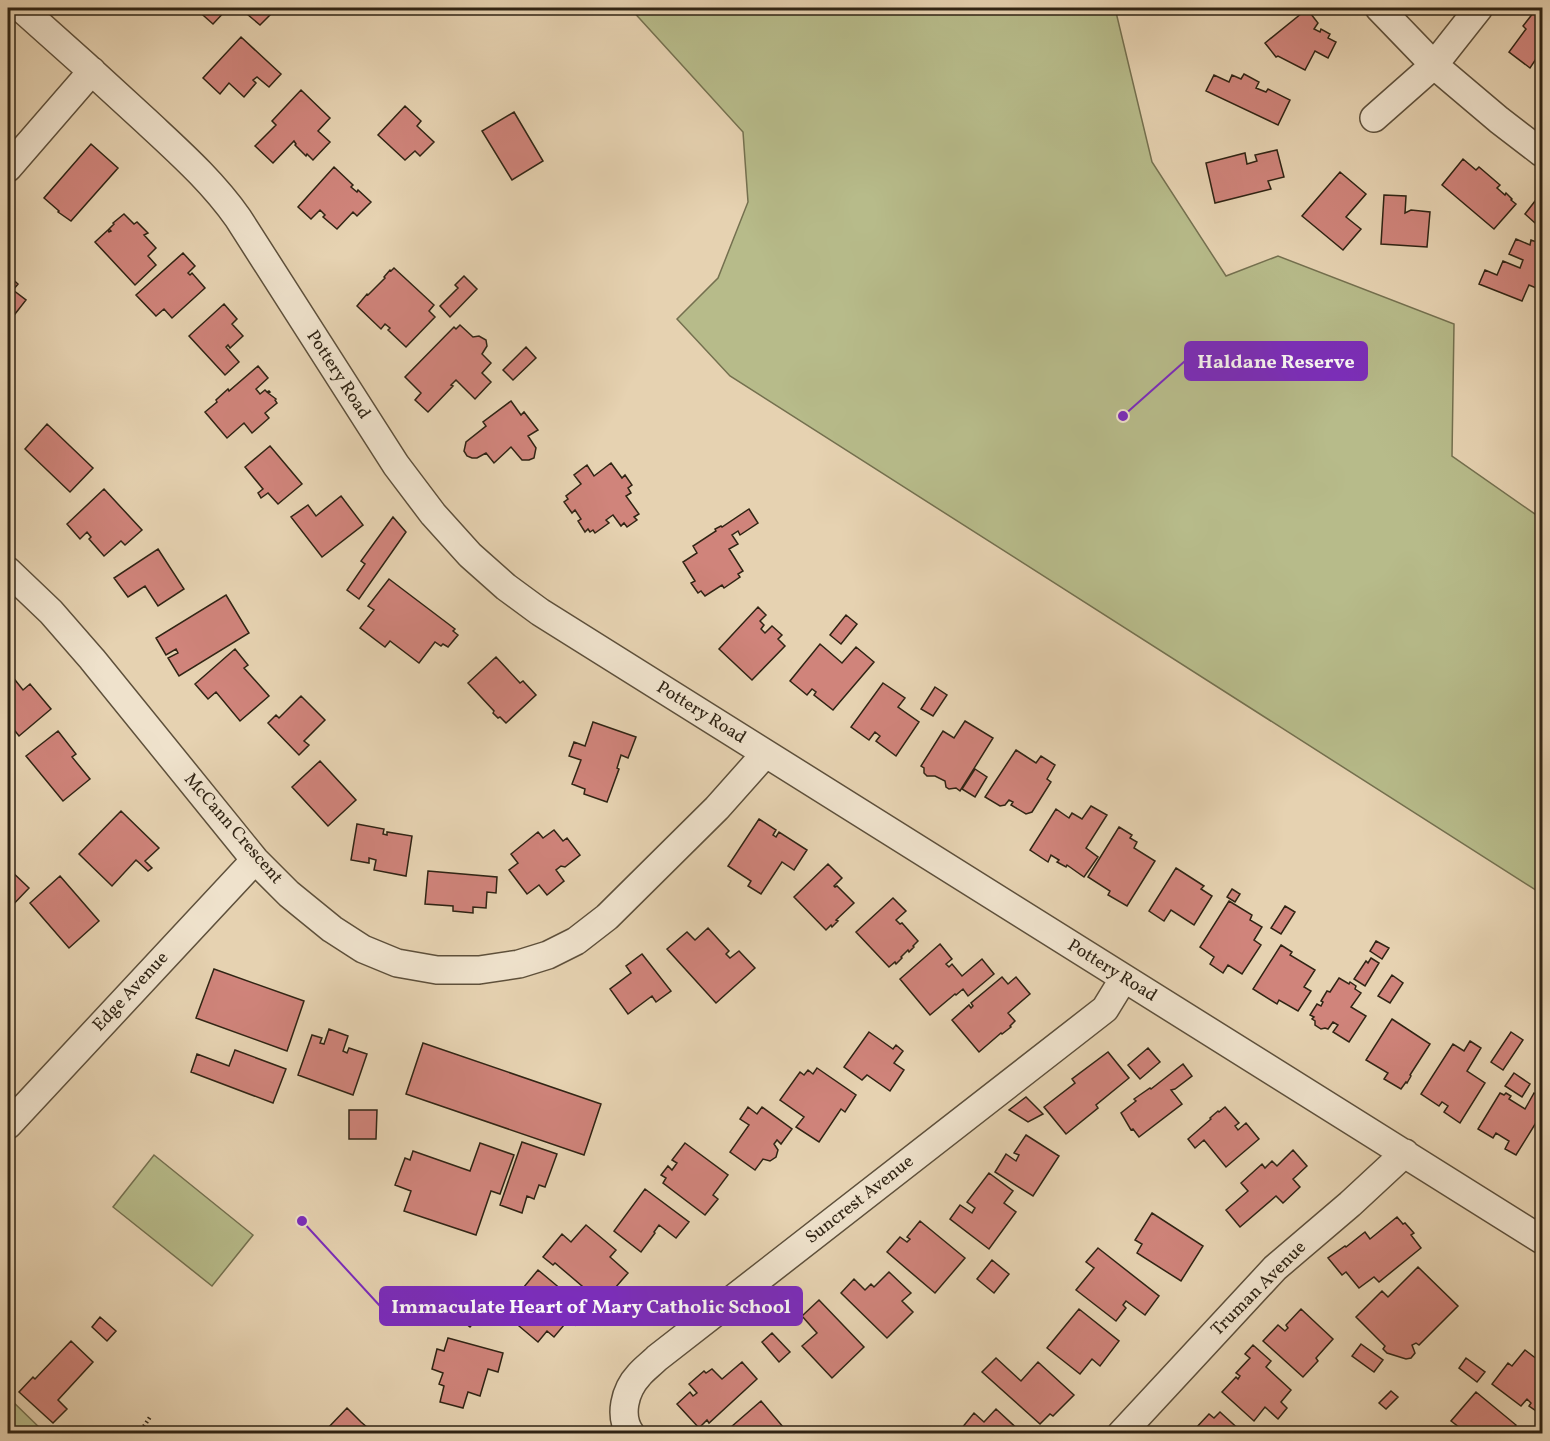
<svg xmlns="http://www.w3.org/2000/svg" width="1550" height="1441" viewBox="0 0 1550 1441" font-family="Vollkorn,serif">
  <style>
    .green { fill: #b7bb8a; stroke: #74704f; stroke-width: 1.5 }
    .building { fill: #d0847b; stroke: #302414; stroke-width: 1.5 }
    .lines { fill: none; stroke-linecap: round; stroke-linejoin: round }
    .street-casing { stroke: #5e503b; stroke-width: 30 }
    .path { stroke: #302414; stroke-width: 4; stroke-dasharray: 1.5 3; stroke-linecap: butt }
    .street { stroke: #efe2cc; stroke-width: 27 }
    .labels { text-anchor: middle; dominant-baseline: central; stroke-width: 4.5; stroke-linejoin: round; paint-order: stroke }
    .street-label { font-size: 18px; fill: #302414; stroke: #efe2cc }
    .leader { fill: none; stroke: #7b2cbf; stroke-width: 2 }
    .callout-dot { fill: #7b2cbf; stroke: #efe2cc; stroke-width: 2 }
    .callout { fill: #7b2cbf; stroke: #7b2cbf; stroke-width: 2 }
    .callout-label { font-size: 20px; text-anchor: middle; font-weight: bold; fill: #fff }
  </style>
  <rect width="100%" height="100%" fill="#e6d2b1"/>
  <filter id="stains"><feTurbulence type="fractalNoise" baseFrequency=".00333" numOctaves="4"/><feColorMatrix values="0 0 0 0 .2 0 0 0 0 .09 0 0 0 0 .02 0 0 0 .5 -.17"/></filter>
  <radialGradient id="worn" r=".72"><stop offset=".6" stop-color="#630" stop-opacity="0"/><stop offset="1" stop-color="#630" stop-opacity=".3"/></radialGradient>
  <path class="green" d="M630,8H1115L1152,162L1226,276L1278,256L1454,324L1452,456L1542,519V894L730,376L677,319L718,278L748,202L743,132Z
    M154,1155L253,1235L212,1286L113,1207Z
    M8,1397L45,1433H8Z"/>
  <path class="building" d="M195,8H234L231,11L228,8L213,24Z
    M254,8H277L260,25L247,14Z
    M1537,8H1542V50L1530,68L1509,52L1526,29L1523,26Z
    M1307,9L1318,23L1314,29L1320,32L1321,29L1330,34L1328,38L1336,42L1328,58L1315,51L1305,70L1278,56L1276,57L1265,43Z
    M241,37L281,74L269,87L257,77L253,80L256,83L244,97L229,83L220,94L203,78Z
    M1244,74L1259,82L1256,88L1266,92L1268,89L1290,100L1278,125L1206,91L1214,75L1229,82L1232,75L1241,79Z
    M301,90L330,118L318,131L330,142L313,160L307,154L306,156L295,145L296,144L294,141L273,163L255,146L276,125L272,121Z
    M405,106L421,121L417,126L434,142L420,156L415,151L405,160L378,135Z
    M514,112L543,161L512,180L482,131Z
    M91,144L118,168L71,221L58,212L59,211L44,198Z
    M1277,150L1284,177L1268,181L1271,189L1215,203L1206,163L1245,153L1247,164L1257,161L1255,155Z
    M1463,159L1476,170L1479,167L1500,185L1497,188L1505,195L1506,193L1512,199L1511,200L1516,204L1494,229L1442,185Z
    M334,167L353,185L351,187L357,192L358,190L371,202L357,216L353,212L337,229L323,217L325,215L320,210L311,219L298,207Z
    M1340,172L1366,194L1346,217L1361,229L1343,250L1302,216Z
    M1542,192V215L1535,223L1525,214Z
    M1384,195L1406,196L1405,213L1411,210L1430,212L1427,247L1381,244Z
    M124,214L134,224L137,222L148,233L144,235L156,248L148,256L156,265L135,285L95,242L108,230L109,232L111,231L109,229L114,224L113,223Z
    M1516,239L1530,245L1531,240L1539,243V241L1542,242V287L1541,290L1529,285L1522,301L1479,284L1485,270L1497,275L1503,261L1520,268L1523,260L1509,254Z
    M183,253L195,266L188,273L190,275L192,273L205,288L172,318L164,309L156,316L136,295Z
    M394,268L434,305L429,311L435,317L406,347L388,330L390,328L385,324L381,329L357,306L367,294L368,295L385,278L384,277L390,270L391,271Z
    M8,275L18,284L13,290L26,300L8,323Z
    M464,276L477,289L450,317L440,306L458,288L455,285Z
    M224,304L237,319L232,324L243,336L230,348L228,345L226,347L239,362L225,375L189,336Z
    M460,325L473,337L479,336L486,340L487,346L482,354L491,363L482,373L491,382L475,399L456,380L451,385L453,386L428,412L415,400L421,393L405,377L454,327L456,329Z
    M526,347L536,358L513,380L503,370Z
    M258,366L268,378L256,389L260,394L265,390L267,392L269,391L270,392L268,393L276,399L275,400L277,403L265,413L269,418L252,433L244,423L227,438L205,412L217,402L216,400L228,389L229,391Z
    M511,401L521,415L524,412L538,430L528,436L536,448L534,458L529,460H522L511,447L494,463L486,453L477,458H472L467,456L464,451L466,442L486,426L483,422Z
    M47,424L93,468L70,492L25,449Z
    M270,446L302,484L278,504L268,493L261,498L258,493L263,489L245,467Z
    M611,463L622,478L625,475L632,485L628,488L631,493L626,496L639,514L634,517L637,520L627,527L624,523L621,526L613,515L606,520L609,523L595,533L593,530L590,532L588,529L585,532L578,521L581,519L575,510L572,513L564,502L568,499L566,496L581,484L574,475L587,465L594,476Z
    M104,489L142,530L125,545L121,541L104,556L89,539L91,537L87,532L80,539L67,524Z
    M341,496L363,525L322,557L291,517L308,505L316,516Z
    M749,509L758,523L740,535L738,531L732,535L738,544L729,549L743,571L738,574L740,577L724,588L722,585L705,596L701,591L698,593L691,583L695,581L683,562L697,553L693,546L716,531L715,529L721,526L722,527Z
    M393,517L406,532L359,599L347,590L365,564L361,561Z
    M158,549L184,589L158,606L145,586L128,597L114,578Z
    M389,579L455,629L453,631L458,635L448,647L443,644L441,646L435,642L419,663L390,641L385,647L360,628L374,610L368,606Z
    M226,595L249,633L179,676L168,658L178,653L176,649L166,655L156,638Z
    M758,607L766,615L760,621L764,625L761,629L765,633L772,626L782,635L778,639L785,646L752,680L719,649Z
    M846,615L857,624L841,644L830,635Z
    M820,644L842,663L856,647L874,662L833,710L814,695L816,692L812,689L807,695L790,681Z
    M235,649L248,665L244,668L269,696L240,721L216,692L208,699L195,684Z
    M496,657L520,683L523,681L536,695L506,723L500,717L498,718L493,713L494,711L468,683Z
    M8,671L23,690L30,684L51,709L19,736L8,722Z
    M883,683L905,698L898,707L919,722L896,756L876,741L880,736L875,732L869,740L851,727Z
    M935,687L947,695L933,716L921,709Z
    M301,696L325,720L304,741L309,745L299,755L268,723L276,715L279,718Z
    M965,721L993,738L960,791L956,788L949,789L946,787L945,781L935,776H927L924,773V768L921,766L943,731L954,738Z
    M593,722L636,737L628,758L621,755L617,768L619,769L607,802L584,794L585,789L572,784L581,760L569,756L574,742L585,746Z
    M58,731L76,754L72,757L90,779L63,801L26,756Z
    M1016,750L1036,763L1041,756L1055,765L1047,779L1051,782L1032,812L1026,814L1011,805L1013,802L1009,800L1005,805L1000,806L985,797Z
    M320,761L356,800L328,826L292,787Z
    M975,769L987,777L975,797L962,789Z
    M1091,806L1107,815L1086,848L1098,857L1084,877L1067,865L1066,867L1057,862L1059,860L1051,855L1048,862L1030,850L1056,809L1069,818L1072,813L1082,819Z
    M121,811L159,848L145,861L152,868L148,871L136,860L112,886L79,854Z
    M759,819L776,830L773,835L776,837L779,832L807,850L794,870L782,862L761,894L748,886L751,881L728,866Z
    M357,824L384,829L383,834L387,835V832L412,836L406,876L374,870L376,860L369,858V863L351,860Z
    M1119,827L1132,835L1130,838L1137,842L1134,848L1155,861L1127,906L1108,895L1110,891L1088,877Z
    M554,830L563,841L567,838L580,855L565,867L561,866L556,870L564,881L547,895L539,885L527,894L509,870L518,863L511,854L538,832L543,838Z
    M828,864L842,878L834,886L835,887L837,886L854,903L836,920L838,921L832,927L831,925L826,930L794,897Z
    M8,868L29,888L8,910Z
    M1176,868L1204,886L1201,889L1212,896L1194,925L1171,910L1164,921L1149,911Z
    M428,871L497,877L496,893L487,892L486,908L473,907V913L453,911V906L425,904Z
    M60,876L99,921L69,948L30,903Z
    M1232,889L1240,894L1235,902L1227,897Z
    M893,898L906,911L896,920L900,924L902,923L918,941L913,946L914,947L909,952L908,950L901,957L902,958L896,964L895,962L889,967L856,932Z
    M1229,901L1252,915L1250,920L1262,927L1254,940L1261,945L1242,974L1228,965L1223,973L1210,964L1214,957L1200,947Z
    M1285,906L1295,912L1281,934L1271,928Z
    M708,928L729,951L726,954L730,958L739,951L755,968L716,1003L667,949L687,932L695,940Z
    M1376,941L1389,948L1382,959L1370,951Z
    M940,944L952,959L946,964L949,967L952,964L962,976L982,959L994,974L968,996L963,989L956,995L955,994L930,1015L900,979Z
    M1281,945L1292,952L1290,955L1315,970L1304,987L1311,991L1298,1011L1279,1000L1277,1004L1253,989Z
    M642,954L671,991L656,1002L652,996L628,1014L610,989L631,973L626,966Z
    M1371,958L1379,963L1365,986L1354,979L1366,961L1368,963Z
    M214,969L304,1001L287,1051L196,1018Z
    M1392,975L1403,983L1390,1003L1378,996Z
    M1002,977L1008,984L1016,977L1030,994L1008,1013L1015,1021L1010,1026L1011,1027L1002,1034L1001,1033L979,1052L952,1020L969,1005L971,1008L973,1006L971,1003Z
    M1339,978L1349,984L1350,982L1356,986L1355,989L1361,993L1351,1007L1366,1016L1349,1042L1333,1032L1338,1025L1333,1022L1328,1029L1325,1028L1321,1029L1315,1025V1021L1312,1019L1314,1017L1310,1015L1317,1004L1321,1006L1323,1002L1321,1001L1327,991L1330,992Z
    M1392,1019L1430,1044L1410,1075L1411,1076L1407,1083L1406,1082L1401,1089L1384,1079L1388,1073L1366,1060Z
    M329,1029L348,1036L343,1051L347,1053L349,1048L367,1054L353,1095L298,1075L312,1035L322,1038L320,1043L324,1044Z
    M869,1032L893,1049L896,1045L903,1051L894,1063L904,1070L890,1091L867,1075L862,1080L844,1067Z
    M1511,1032L1523,1040L1503,1070L1491,1062Z
    M1470,1041L1481,1048L1467,1071L1485,1083L1460,1123L1444,1112L1448,1106L1442,1102L1439,1106L1421,1094L1453,1044L1464,1051Z
    M423,1043L601,1104L584,1155L406,1094Z
    M1148,1048L1160,1062L1140,1079L1128,1065Z
    M235,1050L286,1069L273,1103L191,1072L197,1054L229,1066Z
    M1108,1052L1129,1078L1096,1105L1098,1108L1066,1134L1044,1107L1075,1083L1072,1079Z
    M1183,1064L1192,1076L1175,1089L1171,1090L1182,1104L1139,1137L1133,1129L1131,1130L1121,1113L1136,1101L1134,1099L1150,1088L1151,1089Z
    M817,1068L856,1095L845,1112L841,1109L819,1142L796,1127L804,1117L780,1100L800,1072L804,1075L808,1070L813,1074Z
    M1514,1073L1530,1084L1522,1097L1505,1086Z
    M1500,1093L1504,1095L1506,1093L1511,1096L1509,1099L1525,1109L1534,1093L1537,1095L1538,1093L1542,1095V1113L1516,1155L1505,1149L1509,1141L1496,1133L1493,1138L1478,1129Z
    M1026,1097L1043,1114L1028,1122L1009,1110Z
    M748,1107L757,1114L762,1107L792,1129L781,1144L777,1140L774,1144L778,1150L776,1157L770,1161L763,1159L755,1170L730,1152L749,1125L740,1119Z
    M1225,1107L1239,1123L1235,1126L1238,1130L1246,1123L1259,1139L1226,1167L1204,1140L1195,1148L1188,1139L1211,1119L1210,1118L1218,1111L1219,1112Z
    M349,1110H377L376,1139H349Z
    M1026,1135L1059,1156L1033,1196L995,1172L1006,1154L1016,1161L1019,1155L1014,1153Z
    M522,1142L557,1154L545,1187L539,1185L534,1199L527,1196L522,1213L500,1205Z
    M480,1143L514,1155L500,1194L491,1191L476,1235L404,1211L411,1191L395,1185L405,1158L410,1160L413,1151L470,1171Z
    M685,1143L728,1175L713,1195L718,1199L705,1215L663,1183L666,1178L661,1175L668,1166L672,1170L677,1163L672,1160Z
    M1293,1150L1307,1166L1293,1179L1300,1187L1283,1203L1276,1196L1240,1227L1226,1210L1248,1191L1241,1183L1262,1164L1265,1168L1272,1161L1277,1166Z
    M989,1173L1013,1191L1004,1203L1016,1212L989,1249L950,1219L960,1205L972,1213L975,1208L967,1202Z
    M645,1189L689,1222L676,1238L659,1225L654,1232L655,1233L641,1252L614,1231Z
    M1152,1213L1203,1246L1181,1281L1137,1253L1142,1244L1135,1240Z
    M1397,1217L1403,1224L1405,1223L1414,1233L1411,1235L1421,1248L1379,1282L1374,1277L1359,1288L1346,1272L1342,1275L1328,1258L1345,1246L1346,1247L1365,1232L1370,1239Z
    M920,1221L965,1258L935,1293L887,1252L900,1237L907,1242L910,1239L907,1237Z
    M586,1225L616,1250L610,1257L628,1273L602,1303L555,1263L553,1265L543,1257L562,1234L571,1242Z
    M1098,1248L1159,1296L1145,1315L1126,1301L1123,1305L1126,1308L1116,1321L1076,1290L1094,1268L1086,1262Z
    M992,1260L1009,1274L994,1293L977,1279Z
    M1418,1267L1458,1306L1419,1345L1416,1343L1412,1345L1415,1353L1411,1358L1406,1359L1387,1353L1383,1349L1385,1346L1356,1317L1382,1291L1388,1297Z
    M538,1270L586,1310L575,1325L569,1319L554,1337L547,1331L538,1342L513,1321L533,1295L523,1288Z
    M889,1272L911,1293L902,1301L913,1312L887,1338L841,1293L854,1279L865,1290L871,1284L874,1287Z
    M460,1299L480,1315L470,1327L447,1309Z
    M819,1300L864,1347L832,1378L802,1346L817,1333L802,1316Z
    M1079,1309L1119,1341L1100,1366L1092,1359L1080,1374L1047,1348Z
    M1301,1309L1333,1339L1316,1358L1318,1361L1303,1377L1263,1341L1278,1325L1285,1331L1288,1328L1286,1325Z
    M100,1317L116,1331L107,1341L92,1327Z
    M772,1333L790,1352L779,1362L762,1342Z
    M448,1338L503,1353L498,1372L488,1369L480,1396L468,1392L463,1408L440,1402L444,1386L439,1384L443,1373L432,1369L437,1349L444,1351Z
    M71,1341L93,1362L58,1400L67,1409L53,1423L19,1392L33,1377L35,1379Z
    M1361,1344L1383,1360L1374,1372L1352,1356Z
    M1253,1345L1271,1361L1266,1367L1291,1390L1281,1402L1287,1408L1278,1419L1265,1407L1254,1421L1222,1392L1236,1377L1238,1379L1240,1376L1236,1373L1250,1358L1245,1354Z
    M1525,1350L1542,1363V1415L1529,1406L1531,1403L1527,1399L1521,1406L1492,1384L1508,1363L1512,1366Z
    M996,1358L1021,1381L1038,1362L1074,1395L1053,1416L1050,1414L1040,1424L982,1372Z
    M1466,1358L1485,1372L1477,1382L1459,1368Z
    M742,1362L757,1379L709,1423L707,1420L699,1428L677,1404L690,1392L693,1396L697,1393L689,1384L704,1371L706,1373L712,1369L722,1379Z
    M1391,1391L1398,1397L1386,1409L1379,1403Z
    M1476,1392L1516,1425L1513,1429L1519,1434H1459L1457,1432L1460,1428L1451,1421Z
    M761,1401L789,1434H723Z
    M347,1408L361,1422L375,1434H330L326,1430Z
    M996,1409L1023,1434H957L974,1413L984,1422Z
    M1220,1412L1244,1434H1200L1195,1429L1209,1414L1214,1418Z"/>
  <g class="lines">
    <defs>
      <path id="street" d="M21,8C63,45 105,83 147,122C179,152 212,181 238,218L396,465L433,514L470,555L506,587L540,612L1542,1240
        M1379,8L1434,65L1499,120L1542,153
        M1374,118L1434,65L1479,8
        M8,168L92,71
        M8,571L51,612L92,659L255,860L289,894L332,929L363,949L397,963L437,970H479L519,964L548,955L576,941L607,917L717,808L765,754
        M8,1125L255,860
        M631,1434C618,1416 625,1390 639,1375C644,1369 651,1364 657,1358L1105,1009L1124,978
        M1121,1434L1275,1268L1350,1204L1405,1153"/>
    </defs>
    <use href="#street" class="street-casing"/>
    <path class="path" d="M139,1434L150,1417"/>
    <use href="#street" class="street"/>
  </g>
  <g class="labels">
    <g class="street-label">
      <text transform="translate(338 375) rotate(57)">Pottery Road</text>
      <text transform="translate(701 713) rotate(32)">Pottery Road</text>
      <text transform="translate(233 829) rotate(49)">McCann Crescent</text>
      <text transform="translate(1112 971) rotate(32)">Pottery Road</text>
      <text transform="translate(131 992) rotate(-47)">Edge Avenue</text>
      <text transform="translate(860 1200) rotate(-38)">Suncrest Avenue</text>
      <text transform="translate(1259 1289) rotate(-45)">Truman Avenue</text>
    </g>
  </g>
  <path class="leader" d="M1123 416L1185 361M302 1221L380 1306"/>
  <g class="callout-dot">
    <circle cx="1123" cy="416" r="6"/>
    <circle cx="302" cy="1221" r="6"/>
  </g>
  <g class="callout">
    <rect x="1185" y="342" width="182" height="38" rx="6"/>
    <rect x="380" y="1287" width="422" height="38" rx="6"/>
  </g>
  <g class="callout-label">
    <text x="1276" y="368">Haldane Reserve</text>
    <text x="591" y="1313">Immaculate Heart of Mary Catholic School</text>
  </g>
  <rect width="1550" height="1441" fill="none" stroke="#e6d2b1" stroke-width="30"/>
  <rect x="9" y="9" width="1532" height="1423" fill="none" stroke="#302414" stroke-width="3"/>
  <rect x="15" y="15" width="1520" height="1411" fill="none" stroke="#302414" stroke-width="1.5"/>
  <rect width="100%" height="100%" filter="url(#stains)"/>
  <rect width="100%" height="100%" fill="url(#worn)"/>
</svg>
